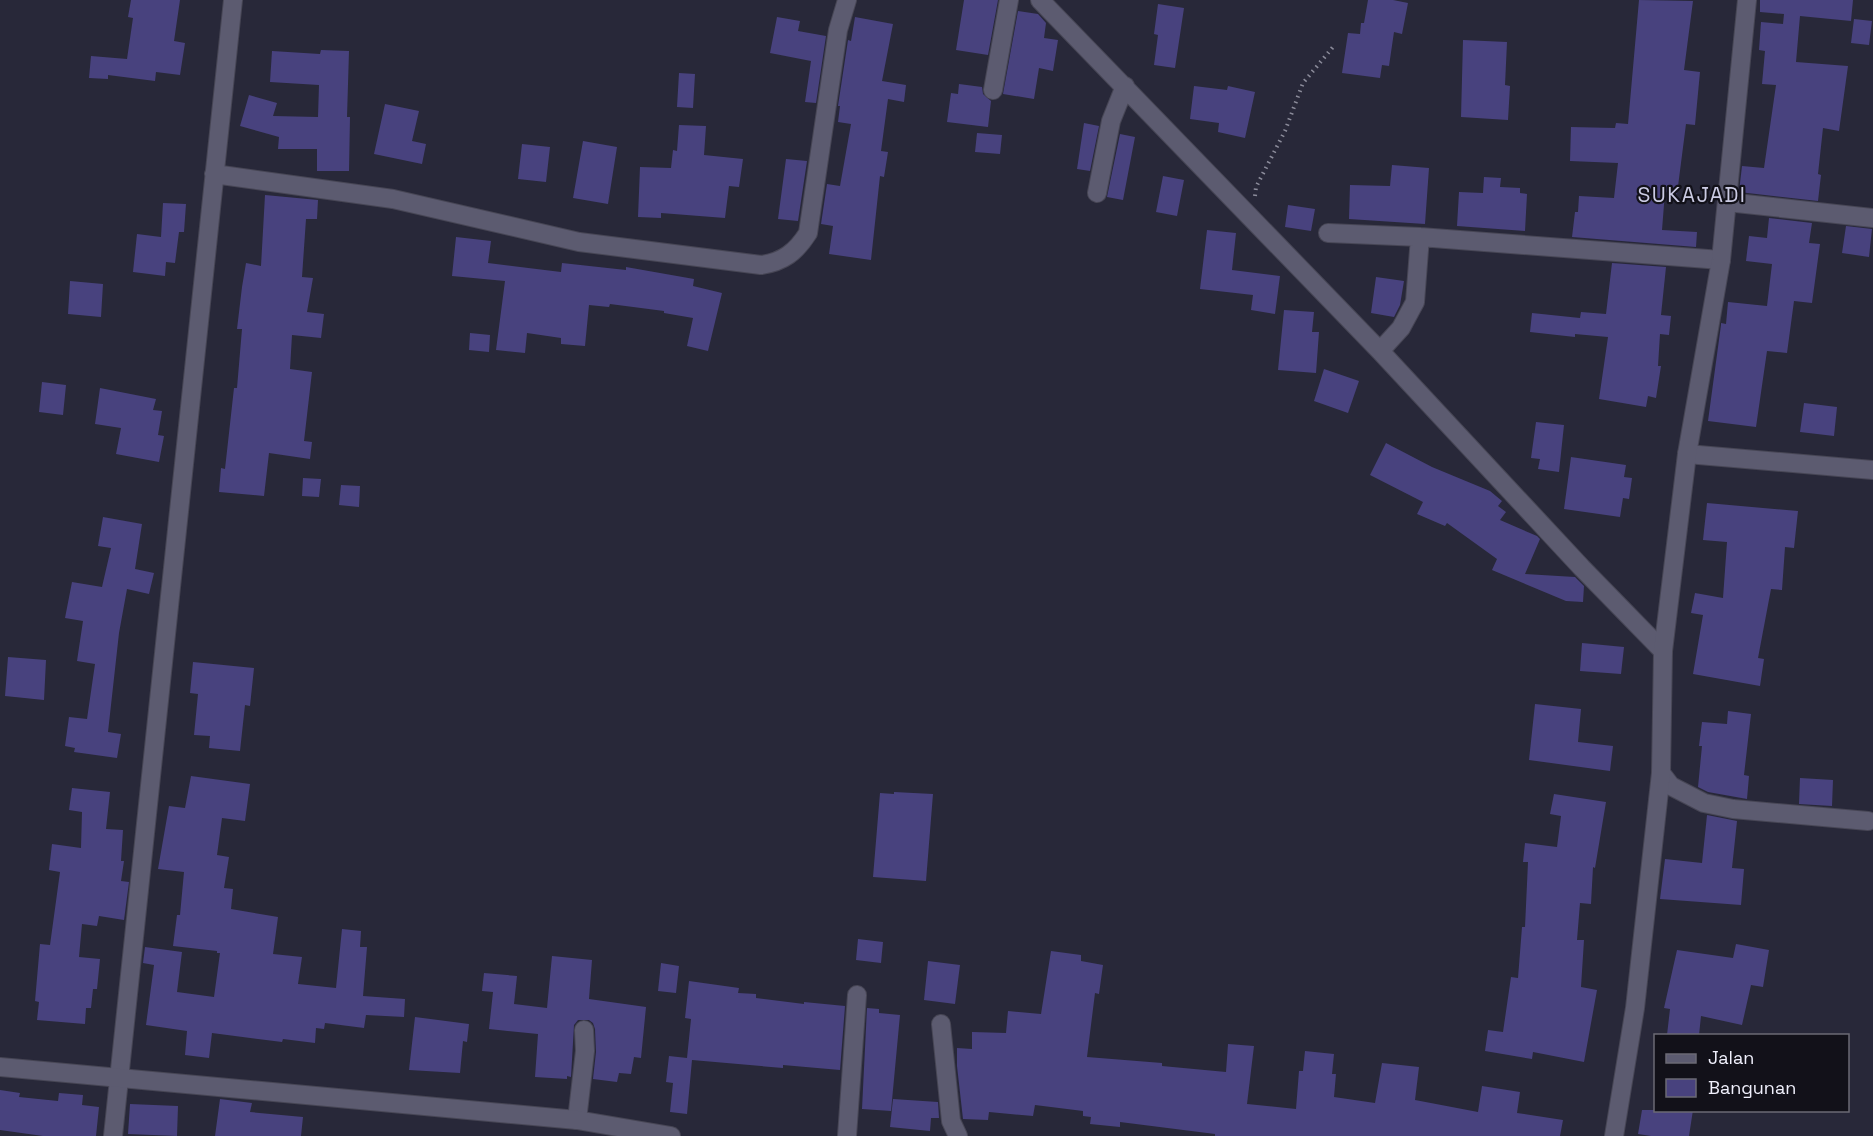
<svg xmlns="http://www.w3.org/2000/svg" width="1873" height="1136" viewBox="0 0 1873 1136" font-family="'Space Grotesk',sans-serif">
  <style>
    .building { fill: #48427e }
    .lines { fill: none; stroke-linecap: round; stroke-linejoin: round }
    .minor-casing { stroke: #474655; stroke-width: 20 }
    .tertiary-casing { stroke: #474655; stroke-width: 20 }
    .path { stroke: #8c8c9b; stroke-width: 4; stroke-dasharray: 1.5 4.5; stroke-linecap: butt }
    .minor { stroke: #5c5b70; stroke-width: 18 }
    .tertiary { stroke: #5c5b70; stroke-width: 18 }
    .labels { text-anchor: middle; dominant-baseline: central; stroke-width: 4.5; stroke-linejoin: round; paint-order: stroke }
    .quarter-label { font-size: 21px; letter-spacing: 1.5px; fill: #cbcbe3; stroke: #121119 }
  </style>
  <rect width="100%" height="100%" fill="#282839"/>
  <path class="building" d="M131,0H180L174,41L185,43L180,75L156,72L155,81L108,75V79L89,78L91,56L127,59L133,18L128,17Z
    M964,0H998L988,55L956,50Z
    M1368,0H1393L1408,3L1402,34L1394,32L1389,66L1382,65L1380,78L1342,73L1348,33L1360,34L1361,23H1364Z
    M1639,0L1693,1L1684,70L1700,72L1695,125L1686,124L1677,194L1665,192L1662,230L1697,232L1696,247L1572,237L1575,212H1578L1579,196L1614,198L1618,163L1570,161L1571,127L1615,128L1616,123L1628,124Z
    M1760,0H1853L1851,21L1800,16L1796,62L1848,66L1839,131L1823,128L1818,174L1821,175L1818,201L1739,192L1742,166L1764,168L1776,85L1762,84L1765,51L1759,50L1761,22L1783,24L1784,14L1760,12Z
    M1158,4L1184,8L1175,68L1154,65L1158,35L1154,34Z
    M1018,11L1038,14L1046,23L1044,38L1058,40L1053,71L1039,68L1034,99L1003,94Z
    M777,17L800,21L798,31L826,36L816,103L805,102L811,61L770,53Z
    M855,17L893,24L882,81L906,85L904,102L888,99L881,151L888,152L884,177L880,176L871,260L829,254L833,226L821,224L827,184L840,186L851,124L838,122L840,106H838L848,40L851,41Z
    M1854,19L1872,21L1869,45L1851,43Z
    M1463,40L1507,42L1505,85L1510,86L1508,120L1461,117Z
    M321,50L349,51L347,117H350L349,171H317V149H278L279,137L240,126L249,95L277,103L273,116L318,117L319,85L270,82L272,51L320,54Z
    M679,73L695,74L693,108L677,107Z
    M959,84L982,87L983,94L991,101L988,127L947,122L951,93L958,94Z
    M1194,86L1227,90L1228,86L1255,92L1245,138L1218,132L1219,123L1190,119Z
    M385,104L419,111L412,141L426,144L422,164L374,154Z
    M1084,123L1099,126L1090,171L1077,169Z
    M679,125L706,126L704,155L743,159L739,187L729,186L725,218L661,213V218L638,217L640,167L671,168L673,150L677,151Z
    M977,133L1002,135L1000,154L975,152Z
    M1120,134L1135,137L1123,200L1107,197Z
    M583,141L617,147L608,204L573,198Z
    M522,144L550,147L546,182L518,179Z
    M786,159L807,161L798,221L778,219Z
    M1392,165L1429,168L1425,224L1349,219L1350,185L1390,186Z
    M1163,176L1184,180L1177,216L1156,212Z
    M1484,177L1501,178L1500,187L1520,188V193L1527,194L1525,231L1457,226L1459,192L1483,193Z
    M265,195L318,200L317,219H306L302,277L313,278L307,312L324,314L321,338L292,335L290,369L312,372L304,441L312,442L310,459L269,453L264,496L219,492L221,468L225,469L234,388H237L242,329H237L242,287L246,263L261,266Z
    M163,203L186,204L184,232H179L175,263L166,262L165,276L133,272L137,234L161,237Z
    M1288,205L1315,209L1311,231L1285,227Z
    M1769,218L1812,223L1809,243L1820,244L1812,303L1794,301L1787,353L1767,351L1756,427L1708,421L1721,325V323L1726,324L1728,302L1767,306L1772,264L1746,261L1749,236L1767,238Z
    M1846,226L1872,229L1869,257L1842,253Z
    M1207,230L1236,233L1232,270L1280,276L1275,314L1251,310L1253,295L1200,289Z
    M456,237L491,241L488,263L561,272L562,263L626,270V267L694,279L693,286L722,293L708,351L687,346L693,318L664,313V311L610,304L609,307L589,305L585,346L561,344V338L527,333L525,353L496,350L505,281L452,276Z
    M1612,263L1666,267L1661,315L1671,316L1669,335L1660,334L1658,366H1661L1656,398L1648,396L1646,407L1599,399L1608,337L1575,334V337L1530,332L1532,313L1580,318L1581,312L1606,314Z
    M1376,277L1404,281L1400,305L1394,317L1371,313Z
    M70,281L103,284L101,317L68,314Z
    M1284,310L1314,312L1312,332H1319L1316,373L1278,370Z
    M470,333L490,335L489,352L469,350Z
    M1324,369L1359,381L1348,413L1314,401Z
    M42,382L66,385L63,415L39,412Z
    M100,388L156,399L153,410L162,411L158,435L164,436L159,462L116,454L121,428L95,424Z
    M1804,403L1837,407L1834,436L1800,432Z
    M1536,422L1564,425L1559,472L1538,469L1540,459L1531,458Z
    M1386,443L1432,467L1490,491L1502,501L1498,506L1506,512L1500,520L1537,536L1540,539L1525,574L1575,577L1584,586L1583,602L1566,601L1492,570L1497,559L1447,523L1445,526L1417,514L1423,502L1370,475Z
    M1571,457L1626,465L1624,477L1632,478L1629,499L1623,498L1620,517L1564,509Z
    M303,478L321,479L319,497L302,496Z
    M341,485L360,486L359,507L339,505Z
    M1707,503L1798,511L1794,548L1785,547L1782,590L1771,589L1758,658L1764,659L1760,686L1693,674L1703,615L1691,613L1695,593L1723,598L1727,542L1703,540Z
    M103,517L142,524L135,569L154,573L149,594L127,589L119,633L108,732L121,734L117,758L74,752L75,748L65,746L69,717L87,719L95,664L77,661L83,621L65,618L72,582L102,587L111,548L98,546Z
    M1582,643L1624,647L1621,674L1580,671Z
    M8,657L46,660L44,700L5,696Z
    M193,662L254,668L250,706L245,705L240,751L209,748L210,736L194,735L198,694L190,693Z
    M1535,704L1581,709L1578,742L1613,746L1610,771L1529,760Z
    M1728,711L1751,714L1744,775L1749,776L1747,799L1708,792L1698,787L1702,746H1699L1702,722L1727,724Z
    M191,776L250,784L245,821L222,818L217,855L229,857L224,888L233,889L231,909L278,917L273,954L302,957L298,984L336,988L342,929L361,931L360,947H367L363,996L405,999L404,1017L366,1015L364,1028L325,1023L324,1029L316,1028L315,1043L283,1039L282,1042L212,1033L209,1058L185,1055L187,1031L146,1025L154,965L143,963L145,947L182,952L177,992L214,997L220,953H217V951L173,946L177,915H180L184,872L158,869L169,806L185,808Z
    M1800,778L1833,780L1832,806L1799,804Z
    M72,788L110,792L106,829L123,830L121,861H124L121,881L129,882L124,920L99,916L97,926L82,924L79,957L100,959L97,989H93L91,1008H86L85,1024L37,1020L39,1002L35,1001L40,944L50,945L60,872L49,870L52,844L81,848L82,812L69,810Z
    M894,792L933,794L926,881L873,877L880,793L894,794Z
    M1554,794L1606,802L1595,868L1593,867L1591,904L1580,903L1577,940H1584L1581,987L1597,990L1584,1062L1533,1052L1532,1059L1485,1051L1488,1030L1503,1032L1511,977L1518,978L1522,927H1525L1528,862H1523L1525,843L1557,847L1561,816L1550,814Z
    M1707,815L1737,821L1732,868L1744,869L1741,905L1660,899L1665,859L1702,863Z
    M858,939L883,942L881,963L856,960Z
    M1736,944L1769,950L1763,987L1751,985L1742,1025L1701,1016L1699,1035H1667L1670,1009L1664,1008L1677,950L1733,958Z
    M1051,951L1081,955V961L1103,965L1099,994L1095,993L1087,1057L1162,1063V1066L1226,1072L1228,1044L1254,1046L1247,1104L1296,1109L1299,1071H1303L1305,1051L1334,1054L1332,1074H1336L1334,1097L1375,1103L1382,1063L1419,1067L1415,1100L1478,1112L1482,1086L1520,1092L1517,1113L1563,1120L1560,1136H1215V1134L1120,1122V1127L1090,1124L1091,1117L1083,1116V1111L1035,1105L1033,1116L989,1112L988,1120L963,1119L957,1066V1048L972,1049V1032L1006,1033L1008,1011L1041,1014Z
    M552,956L592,960L589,999L646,1007L641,1058L634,1057L631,1074L619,1073L617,1082L593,1079L596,1052L595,1029L593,1023L589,1020H578L574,1025L571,1077L567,1076V1079L535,1077L538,1034L489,1029L493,992L482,991L484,973L517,976L514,1004L547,1008Z
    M928,961L960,965L955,1004L924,1000Z
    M661,963L679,966L676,993L658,991Z
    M689,981L739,988L738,993L756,994V998L804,1004V1002L845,1006L840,1070L783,1065V1068L692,1060L687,1114L670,1112L673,1083L666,1082L669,1056L687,1058L691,1019L685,1018Z
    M867,1008L879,1009V1013L900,1015L891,1111L862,1109Z
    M415,1017L469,1024L467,1042L463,1041L460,1073L409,1070Z
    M0,1090L20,1093L19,1097L58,1101L59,1093L83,1095L82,1105L99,1107L96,1136H43L0,1130Z
    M220,1099L252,1103L250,1112L303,1117L301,1136H215Z
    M893,1099L938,1102L939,1118H931L930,1131L890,1127Z
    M130,1104L178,1106L177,1136L128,1134Z
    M1642,1110H1693L1689,1136H1651L1638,1134Z"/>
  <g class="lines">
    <defs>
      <path id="minor" d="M1040,0L1380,351L1582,568L1663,651
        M993,90L1009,0
        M214,174L393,199L579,242L761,265C783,262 796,252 808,233L838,30L847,0
        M1097,193L1111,121L1125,86
        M1727,202L1873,218
        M1328,233L1420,237L1721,260
        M1380,351L1401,328L1415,302L1420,237
        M1687,454L1873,470
        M1661,773L1671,786L1704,803L1733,809L1868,821
        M941,1024L951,1121L958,1136
        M577,1120L585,1051L584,1030
        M113,1136L233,0
        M847,1136L857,995"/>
      <path id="tertiary" d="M0,1067L577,1120L671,1136
        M1614,1136L1635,1008L1661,773L1663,651L1687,454L1721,260L1747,0"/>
    </defs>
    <use href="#minor" class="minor-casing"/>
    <use href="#tertiary" class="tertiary-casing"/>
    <path class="path" d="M1255,196L1256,187L1285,131L1303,83L1333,47"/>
    <use href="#minor" class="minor"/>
    <use href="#tertiary" class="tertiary"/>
  </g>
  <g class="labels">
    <g class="quarter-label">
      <text x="1692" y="194">SUKAJADI</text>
    </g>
  </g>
  <rect x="1654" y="1034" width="195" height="78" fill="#121119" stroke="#6b6a74" stroke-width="1.5"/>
  <rect x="1666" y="1054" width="30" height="9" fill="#5c5b70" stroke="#6b6a74" stroke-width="1.5"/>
  <text x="1708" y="1064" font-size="18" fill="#f0f0fc">Jalan</text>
  <rect x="1666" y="1079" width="30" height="18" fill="#48427e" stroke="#6b6a74" stroke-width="1.5"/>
  <text x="1708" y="1094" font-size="18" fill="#f0f0fc">Bangunan</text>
</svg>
